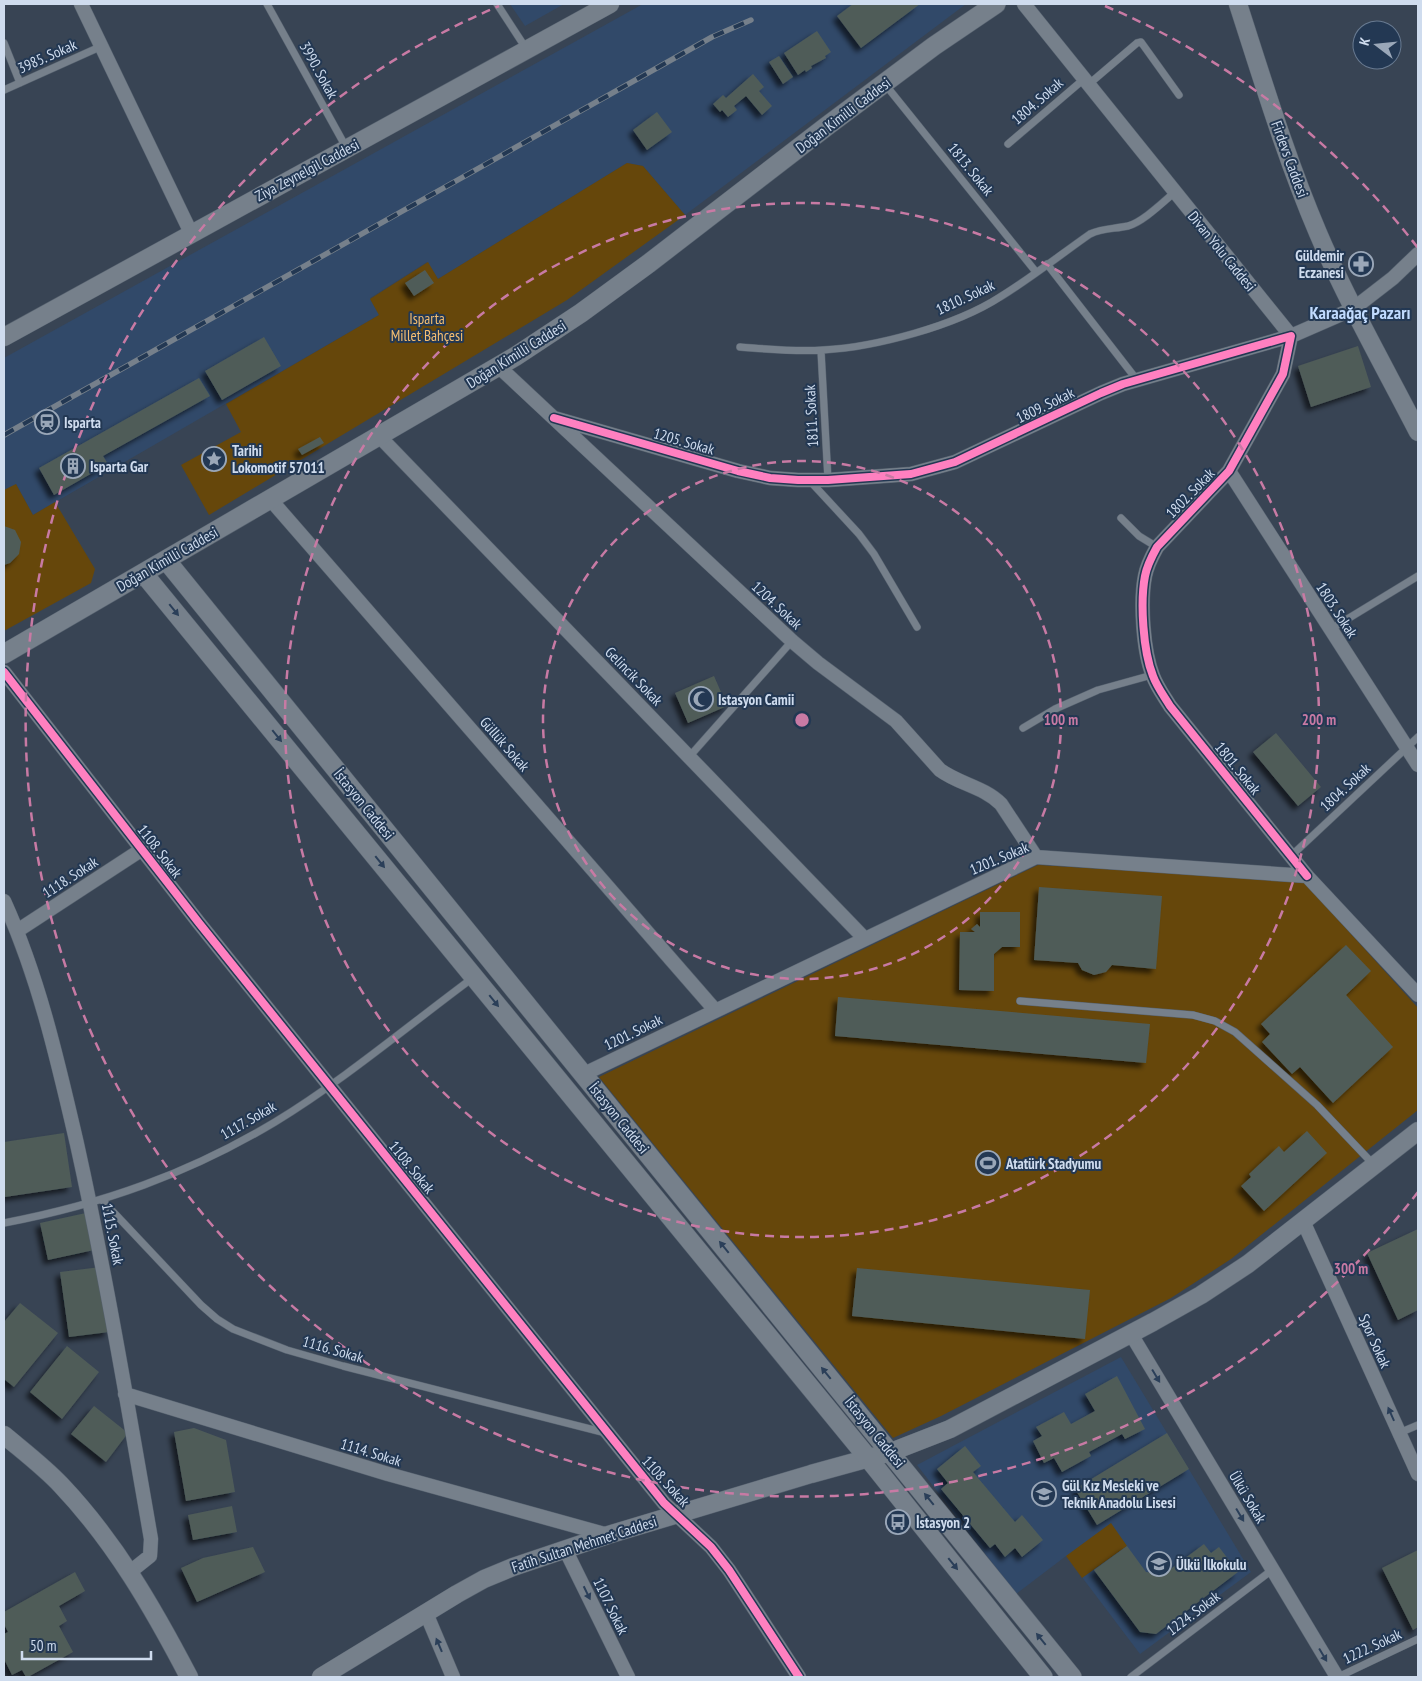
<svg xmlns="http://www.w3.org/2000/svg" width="1422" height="1681" viewBox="0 0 1422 1681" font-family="'PT Sans Narrow',sans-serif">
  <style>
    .built { fill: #314969 }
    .green { fill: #66470b }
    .building { fill: #4f5c59; filter: url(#shadow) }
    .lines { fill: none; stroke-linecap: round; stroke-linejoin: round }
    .service-casing { stroke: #56616f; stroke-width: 8 }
    .minor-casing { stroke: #56616f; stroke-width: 15 }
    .tertiary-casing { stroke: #56616f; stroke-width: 19 }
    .secondary-casing { stroke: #56616f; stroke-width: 20 }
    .service { stroke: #76808b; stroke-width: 7 }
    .minor { stroke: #76808b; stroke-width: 14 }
    .tertiary { stroke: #76808b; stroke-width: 18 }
    .secondary { stroke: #76808b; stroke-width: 19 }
    .rail-casing { stroke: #76808b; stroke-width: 5.5 }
    .rail { stroke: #233853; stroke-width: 4; stroke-dasharray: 11; stroke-linecap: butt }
    .cycleway-casing { stroke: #233853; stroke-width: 11 }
    .cycleway { stroke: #ff80c0; stroke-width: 8 }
    .oneway { fill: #2b3f59 }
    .ring { fill: none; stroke: #c87aa4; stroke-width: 2.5; stroke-dasharray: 9 6 }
    .labels { text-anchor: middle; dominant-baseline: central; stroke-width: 4; stroke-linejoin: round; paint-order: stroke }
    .street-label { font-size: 15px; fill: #cfdcee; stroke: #233853 }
    .poi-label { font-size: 15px; font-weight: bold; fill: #cfdcee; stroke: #233853; text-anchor: start }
    .park-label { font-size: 15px; fill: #f5be70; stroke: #233853 }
    .quarter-label { font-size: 18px; font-weight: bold; fill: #c1dbfe; stroke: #233853 }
    .centre { fill: #c87aa4; stroke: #233853; stroke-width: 2.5 }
    .ring-label { font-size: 15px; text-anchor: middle; font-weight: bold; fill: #c87aa4; stroke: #233853; stroke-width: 4; stroke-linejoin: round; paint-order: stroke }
  </style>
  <defs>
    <filter id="shadow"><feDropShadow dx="-4.5" dy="4.5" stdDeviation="2.5" flood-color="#0009"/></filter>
  </defs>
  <rect width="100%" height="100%" fill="#384454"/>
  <path class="built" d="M510,4H564L525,26Z
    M643,4H966L685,215L643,166L627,163L438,279L427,262L370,298L379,315L33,515L16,484L4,490V358Z
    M1121,1357L1251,1572L1140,1654L1066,1556L1016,1594L917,1465Z"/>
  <path class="green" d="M627,163L643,166L685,215L567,300L209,515L181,465L241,432L226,404L379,315L370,299L428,262L438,279Z
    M16,484L33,515L55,502L95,569L91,583L4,631V490Z
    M1038,865L1303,881L1418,1008V1110L1231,1259L1171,1298L941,1416L893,1438L599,1077Z
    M1111,1523L1127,1546L1082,1578L1066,1556Z"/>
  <path class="building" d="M853,4H920L861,48L837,16Z
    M817,31L831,52L825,56L826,58L811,66L812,68L806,72L805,70L798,75L784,53Z
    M779,56L793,77L783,84L769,62Z
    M753,74L764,87L759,91L772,106L762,115L746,96L734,106L737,110L728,117L722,110L720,112L713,104L723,95L726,98Z
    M657,112L672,132L647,150L633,130Z
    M425,270L434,283L414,296L405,283Z
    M264,337L281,366L222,400L205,371Z
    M1358,346L1371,387L1311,407L1298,366Z
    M199,378L210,396L103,456L108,464L54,495L39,468Z
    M320,437L324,443L302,455L298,449Z
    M4,526L15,530L21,542L19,554L10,563L4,565Z
    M714,676L727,706L688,723L675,693Z
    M1276,733L1321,787L1298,806L1253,752Z
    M1039,887L1162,896L1156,969L1112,965L1106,972L1094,975L1082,970L1078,963L1034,960Z
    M980,912H1020V947H1002L994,954V991L959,990L960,932H975L971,929L977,924L980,927Z
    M1346,945L1371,971L1346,995L1393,1047L1333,1103L1300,1067L1292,1074L1262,1042L1270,1034L1261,1024Z
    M838,997L1150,1024L1146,1063L835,1036Z
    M1307,1131L1327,1153L1264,1211L1241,1186L1251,1177L1249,1174L1279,1146L1284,1152Z
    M64,1133L72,1187L5,1197L4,1142Z
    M86,1213L94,1250L48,1260L40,1223Z
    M1418,1229V1310L1398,1320L1367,1253Z
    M101,1267L109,1332L69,1337L60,1272Z
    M857,1268L1090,1290L1085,1339L852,1316Z
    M20,1303L58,1333L14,1387L4,1379V1322Z
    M67,1346L99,1372L62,1419L30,1392Z
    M1117,1376L1145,1429L1125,1439L1122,1434L1089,1452L1091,1456L1062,1472L1054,1458L1044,1463L1033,1441L1042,1436L1036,1427L1064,1412L1071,1424L1095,1411L1085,1394Z
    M94,1406L128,1433L106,1462L71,1434Z
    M194,1428L226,1440L235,1492L186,1501L174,1432Z
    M1167,1433L1189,1469L1097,1525L1075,1489Z
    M965,1446L981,1466L973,1472L1015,1522L1022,1515L1043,1540L1022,1557L1015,1548L1005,1557L995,1544L990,1548L941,1489L948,1483L937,1469Z
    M232,1506L237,1532L193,1540L188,1515Z
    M1204,1544L1211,1553L1219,1547L1238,1572L1156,1634L1140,1632L1094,1570L1127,1546L1146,1572L1164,1574Z
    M253,1547L265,1572L197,1602L181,1568L203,1558Z
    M1418,1550V1627L1413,1630L1382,1568Z
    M75,1572L85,1591L59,1606L67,1621L59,1626L73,1652L28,1677H26L22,1670L12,1675L4,1659V1634L8,1632L4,1624V1612Z"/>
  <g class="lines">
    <defs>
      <path id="service" d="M267,4L347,149
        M497,4L527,50
        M4,43L20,83
        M884,83L1036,272
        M1089,84L1137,43L1141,42L1179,95
        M4,90L102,46
        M1008,144L1084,79
        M1047,264L1137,380
        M740,347C767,349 795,352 823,350C876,347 955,326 1000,297C1031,278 1060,255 1090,234C1103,228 1114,229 1128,226C1143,222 1163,202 1175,192
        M821,351L828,480
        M810,481L859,534L874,554L917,627
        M1121,518L1139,536L1157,547
        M1331,629L1418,576
        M1023,728L1055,709L1098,690L1152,675
        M689,757L792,641
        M1291,856L1418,737
        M1020,1001L1193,1015L1215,1021L1235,1032L1317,1105L1374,1165
        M102,1200L201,1305L217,1319L233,1329L287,1350L343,1366L606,1433
        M4,1223C103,1204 188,1174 275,1122C344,1080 409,1025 474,977
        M1399,1433L1418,1425
        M1131,1677L1272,1570
        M1338,1677L1418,1639"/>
      <path id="minor" d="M81,4L191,233
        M1024,4L1291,336L1353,309L1393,278L1418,254
        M498,366L792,641L818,663L896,721L940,770C959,784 984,787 1001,804L1036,857
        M554,418L738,471L770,478L798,480H828L911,474L955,462L1101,393L1123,384L1291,336L1283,374L1229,471L1157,547C1152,556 1147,565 1145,576C1140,602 1143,651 1153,676C1157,687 1164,696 1170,706L1307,876
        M379,436L865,939
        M1229,471L1418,765
        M270,499L715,1010
        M4,672L199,923L652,1488L664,1503L711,1547L729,1570L799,1677
        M4,901C39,978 58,1062 77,1144C106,1275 128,1407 151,1539L150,1556L130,1572
        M17,931L141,850
        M584,1074L1036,857L1307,876L1418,995
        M1303,1221L1418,1474
        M1131,1334L1337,1677
        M125,1394L388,1474L608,1535
        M565,1549L628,1677
        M426,1613L453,1677"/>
      <path id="tertiary" d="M1238,4C1263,81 1286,158 1318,233C1347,301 1384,366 1418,432
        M4,337L610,4
        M4,1435C23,1451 44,1467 61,1485C115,1542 153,1608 189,1677
        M321,1677L457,1594L484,1579L513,1567L608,1535L811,1474L891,1452L950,1429L1153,1322L1201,1295L1248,1264L1418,1131"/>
      <path id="secondary" d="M166,560L1072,1677
        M143,573L868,1458L1043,1677
        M4,654L516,356L581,313L648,264L827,126L934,46L996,4"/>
    </defs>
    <use href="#service" class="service-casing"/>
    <use href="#minor" class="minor-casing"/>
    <use href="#tertiary" class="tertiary-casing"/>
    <use href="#secondary" class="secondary-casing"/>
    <use href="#service" class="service"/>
    <use href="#minor" class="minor"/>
    <use href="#tertiary" class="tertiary"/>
    <use href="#secondary" class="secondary"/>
    <defs>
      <path id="rail" d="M4,435L712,37L751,20"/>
    </defs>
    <use href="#rail" class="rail-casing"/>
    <use href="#rail" class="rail"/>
    <defs>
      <path id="cycleway" d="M554,418L738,471L770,478L798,480H828L911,474L955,462L1101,393L1123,384L1291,336L1283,374L1229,471L1157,547C1152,556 1147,565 1145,576C1140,602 1143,651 1153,676C1157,687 1164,696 1170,706L1307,876
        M4,672L199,923L652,1488L664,1503L711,1547L729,1570L799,1677"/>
    </defs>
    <use href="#cycleway" class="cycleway-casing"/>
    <use href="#cycleway" class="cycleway"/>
  </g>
  <defs><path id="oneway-solid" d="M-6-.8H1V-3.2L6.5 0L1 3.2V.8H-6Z" transform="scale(1.25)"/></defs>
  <g class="oneway">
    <use href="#oneway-solid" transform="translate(174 610) rotate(51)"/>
    <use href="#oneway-solid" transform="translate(277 736) rotate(51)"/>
    <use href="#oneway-solid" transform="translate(380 862) rotate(51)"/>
    <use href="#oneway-solid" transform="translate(494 1001) rotate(51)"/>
    <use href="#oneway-solid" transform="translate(724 1247) rotate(-129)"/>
    <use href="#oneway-solid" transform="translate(826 1373) rotate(-129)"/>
    <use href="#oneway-solid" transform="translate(1156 1376) rotate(59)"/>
    <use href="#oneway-solid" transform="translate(1391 1414) rotate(-114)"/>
    <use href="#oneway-solid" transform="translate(929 1499) rotate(-129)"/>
    <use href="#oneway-solid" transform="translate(1240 1515) rotate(59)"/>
    <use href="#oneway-solid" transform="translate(953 1564) rotate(51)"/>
    <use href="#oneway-solid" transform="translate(587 1593) rotate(64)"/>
    <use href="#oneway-solid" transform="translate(1041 1639) rotate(-129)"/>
    <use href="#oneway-solid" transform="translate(439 1645) rotate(-113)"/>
    <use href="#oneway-solid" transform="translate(1323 1655) rotate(59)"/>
  </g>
  <g class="ring">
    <circle cx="802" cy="720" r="259"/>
    <circle cx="802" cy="720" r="517"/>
    <path d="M1418 1192A776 776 0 1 1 499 6M1105 6A776 776 0 0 1 1418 248"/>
  </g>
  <defs>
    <symbol id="pharmacy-ring" viewBox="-11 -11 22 22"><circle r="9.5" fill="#233853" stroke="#9aa7b8" stroke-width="1.5"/><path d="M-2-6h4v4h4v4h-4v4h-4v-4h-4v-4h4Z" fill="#9aa7b8"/></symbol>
    <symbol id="station-ring" viewBox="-11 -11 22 22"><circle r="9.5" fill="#233853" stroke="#9aa7b8" stroke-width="1.5"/><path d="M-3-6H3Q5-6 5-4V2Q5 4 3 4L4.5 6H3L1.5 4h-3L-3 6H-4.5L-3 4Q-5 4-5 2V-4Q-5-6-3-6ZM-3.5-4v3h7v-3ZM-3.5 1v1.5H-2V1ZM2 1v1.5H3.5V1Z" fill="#9aa7b8"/></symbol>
    <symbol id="sight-ring" viewBox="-11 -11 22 22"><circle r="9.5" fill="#233853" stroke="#9aa7b8" stroke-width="1.5"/><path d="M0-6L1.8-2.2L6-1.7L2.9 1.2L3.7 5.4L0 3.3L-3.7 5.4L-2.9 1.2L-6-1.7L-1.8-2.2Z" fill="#9aa7b8"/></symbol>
    <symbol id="building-ring" viewBox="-11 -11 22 22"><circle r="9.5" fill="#233853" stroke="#9aa7b8" stroke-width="1.5"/><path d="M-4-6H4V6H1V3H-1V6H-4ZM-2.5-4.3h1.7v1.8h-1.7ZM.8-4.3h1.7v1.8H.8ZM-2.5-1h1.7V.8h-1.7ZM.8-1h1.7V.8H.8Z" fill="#9aa7b8"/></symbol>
    <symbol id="mosque-ring" viewBox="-11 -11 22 22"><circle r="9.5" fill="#233853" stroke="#9aa7b8" stroke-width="1.5"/><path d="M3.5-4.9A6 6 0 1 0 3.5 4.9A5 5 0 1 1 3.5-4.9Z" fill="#9aa7b8"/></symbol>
    <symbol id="stadium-ring" viewBox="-11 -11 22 22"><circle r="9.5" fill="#233853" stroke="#9aa7b8" stroke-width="1.5"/><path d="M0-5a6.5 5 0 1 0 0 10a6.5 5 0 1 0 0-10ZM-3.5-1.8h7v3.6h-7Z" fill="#9aa7b8"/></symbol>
    <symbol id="school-ring" viewBox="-11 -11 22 22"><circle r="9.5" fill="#233853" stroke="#9aa7b8" stroke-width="1.5"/><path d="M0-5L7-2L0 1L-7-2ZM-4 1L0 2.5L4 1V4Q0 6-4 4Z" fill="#9aa7b8"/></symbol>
    <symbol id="bus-ring" viewBox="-11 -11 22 22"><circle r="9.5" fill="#233853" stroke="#9aa7b8" stroke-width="1.5"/><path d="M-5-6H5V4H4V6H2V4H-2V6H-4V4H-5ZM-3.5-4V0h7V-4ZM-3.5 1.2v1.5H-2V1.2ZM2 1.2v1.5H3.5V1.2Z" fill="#9aa7b8"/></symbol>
  </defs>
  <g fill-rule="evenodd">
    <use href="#pharmacy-ring" x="1347" y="250" width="28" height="28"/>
    <use href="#station-ring" x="33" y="408" width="28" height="28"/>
    <use href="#sight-ring" x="200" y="445" width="28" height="28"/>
    <use href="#building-ring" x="59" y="452" width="28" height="28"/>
    <use href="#mosque-ring" x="687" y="685" width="28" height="28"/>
    <use href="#stadium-ring" x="974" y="1149" width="28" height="28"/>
    <use href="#school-ring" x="1030" y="1480" width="28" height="28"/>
    <use href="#bus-ring" x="884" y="1508" width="28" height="28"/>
    <use href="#school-ring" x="1145" y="1550" width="28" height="28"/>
  </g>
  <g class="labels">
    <g class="street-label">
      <text transform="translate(47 56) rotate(-24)">3985. Sokak</text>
      <text transform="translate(319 70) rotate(61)">3990. Sokak</text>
      <text transform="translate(1037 101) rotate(-41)">1804. Sokak</text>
      <text transform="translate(843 115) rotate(-37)">Doğan Kimilli Caddesi</text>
      <text transform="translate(1290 159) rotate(70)">Firdevs Caddesi</text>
      <text transform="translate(971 169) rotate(51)">1813. Sokak</text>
      <text transform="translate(307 170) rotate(-28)">Ziya Zeynelgil Caddesi</text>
      <text transform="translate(1222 251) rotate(51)">Divan Yolu Caddesi</text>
      <text transform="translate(965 297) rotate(-25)">1810. Sokak</text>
      <text transform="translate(516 354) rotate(-32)">Doğan Kimilli Caddesi</text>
      <text transform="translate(1045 405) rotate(-26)">1809. Sokak</text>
      <text transform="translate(811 416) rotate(-93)">1811. Sokak</text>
      <text transform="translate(684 441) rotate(16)">1205. Sokak</text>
      <text transform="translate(1190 493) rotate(-46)">1802. Sokak</text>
      <text transform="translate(167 559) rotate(-30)">Doğan Kimilli Caddesi</text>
      <text transform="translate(777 605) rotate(43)">1204. Sokak</text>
      <text transform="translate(1337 610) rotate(57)">1803. Sokak</text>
      <text transform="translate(634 676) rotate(46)">Gelincik Sokak</text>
      <text transform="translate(505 744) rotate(49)">Güllük Sokak</text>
      <text transform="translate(1238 768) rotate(51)">1801. Sokak</text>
      <text transform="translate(1345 787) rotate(-43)">1804. Sokak</text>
      <text transform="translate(364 804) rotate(51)">İstasyon Caddesi</text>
      <text transform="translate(160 851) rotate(52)">1108. Sokak</text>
      <text transform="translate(999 858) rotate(-23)">1201. Sokak</text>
      <text transform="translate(70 877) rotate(-33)">1118. Sokak</text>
      <text transform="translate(633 1032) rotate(-26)">1201. Sokak</text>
      <text transform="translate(619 1118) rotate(51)">İstasyon Caddesi</text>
      <text transform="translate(248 1120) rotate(-30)">1117. Sokak</text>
      <text transform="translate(412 1167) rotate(51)">1108. Sokak</text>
      <text transform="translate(113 1234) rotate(79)">1115. Sokak</text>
      <text transform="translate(1375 1341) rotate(66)">Spor Sokak</text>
      <text transform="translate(333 1349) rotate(16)">1116. Sokak</text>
      <text transform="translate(875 1432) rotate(51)">İstasyon Caddesi</text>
      <text transform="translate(371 1452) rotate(17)">1114. Sokak</text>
      <text transform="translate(666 1481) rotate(48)">1108. Sokak</text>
      <text transform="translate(1248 1497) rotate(59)">Ülkü Sokak</text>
      <text transform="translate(584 1544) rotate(-18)">Fatih Sultan Mehmet Caddesi</text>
      <text transform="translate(611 1606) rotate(64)">1107. Sokak</text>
      <text transform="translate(1193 1613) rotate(-37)">1224. Sokak</text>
      <text transform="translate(1372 1646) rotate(-25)">1222. Sokak</text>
    </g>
    <g class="poi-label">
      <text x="1344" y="255" text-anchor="end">Güldemir<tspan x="1344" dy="17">Eczanesi</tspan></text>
      <text x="64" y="422">Isparta</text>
      <text x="232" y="450">Tarihi<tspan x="232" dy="17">Lokomotif 57011</tspan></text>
      <text x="90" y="466">Isparta Gar</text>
      <text x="718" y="699">Istasyon Camii</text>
      <text x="1006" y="1163">Atatürk Stadyumu</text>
      <text x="1062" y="1485">Gül Kız Mesleki ve<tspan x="1062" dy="17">Teknik Anadolu Lisesi</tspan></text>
      <text x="916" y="1522">İstasyon 2</text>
      <text x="1176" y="1564">Ülkü İlkokulu</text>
    </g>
    <g class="park-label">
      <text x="427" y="318">Isparta<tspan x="427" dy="17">Millet Bahçesi</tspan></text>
    </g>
    <g class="quarter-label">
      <text x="1360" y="312">Karaağaç Pazarı</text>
    </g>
  </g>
  <circle cx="802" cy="720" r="8" class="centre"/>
  <g class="ring-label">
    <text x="1061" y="725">100 m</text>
    <text x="1319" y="725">200 m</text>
    <text x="1351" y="1274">300 m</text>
  </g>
  <rect width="1422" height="1681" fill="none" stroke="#cfdcee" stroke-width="10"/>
  <g transform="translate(1377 45) rotate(286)"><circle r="24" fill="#233853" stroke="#687a91"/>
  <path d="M0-4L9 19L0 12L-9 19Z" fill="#9aa7b8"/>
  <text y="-8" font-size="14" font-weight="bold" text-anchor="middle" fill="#cfdcee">K</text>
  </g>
  <path d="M22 1651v8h129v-8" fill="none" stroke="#cfdcee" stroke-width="2.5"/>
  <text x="30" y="1651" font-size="15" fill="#cfdcee" stroke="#233853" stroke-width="4" paint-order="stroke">50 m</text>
</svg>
